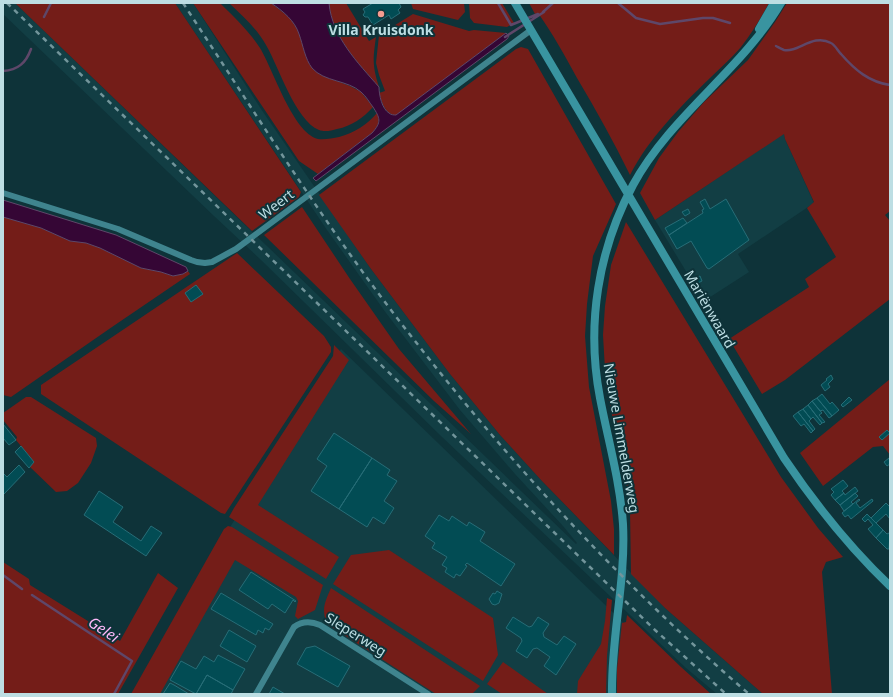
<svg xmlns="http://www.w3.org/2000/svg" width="893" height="697" viewBox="0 0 893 697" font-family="'Noto Sans',sans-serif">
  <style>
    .built { fill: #123e44 }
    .green { fill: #741d18 }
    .water { fill: #350635; stroke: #5e4769 }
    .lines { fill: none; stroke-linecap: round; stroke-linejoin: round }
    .stream { stroke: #5e4769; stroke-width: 2.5 }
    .building { fill: #024c54; stroke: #276d77 }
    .street { stroke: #3f848e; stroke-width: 6 }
    .secondary { stroke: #3994a0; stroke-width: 8 }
    .rail { stroke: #72959b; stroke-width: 2.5; stroke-dasharray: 5 5; stroke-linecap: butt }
    .poi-dot { fill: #f59c90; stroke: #0e3339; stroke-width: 1.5 }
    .labels { text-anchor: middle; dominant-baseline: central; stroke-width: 4; stroke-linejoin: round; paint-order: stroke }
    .poi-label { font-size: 14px; font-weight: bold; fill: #bddee3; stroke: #0e3339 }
    .street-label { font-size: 14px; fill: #bddee3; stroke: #0e3339 }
    .water-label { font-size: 15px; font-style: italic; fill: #feb9fa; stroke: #0e3339 }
  </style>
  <rect width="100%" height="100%" fill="#0e3339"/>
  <path class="built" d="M3,3H15L576,544L577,543L563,526L515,474L460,410L386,313L327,230L175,3H193L261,109L371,269L450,374L500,435L541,480L665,608L763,694H717L686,668L441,436L260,259L214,216L3,14Z
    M784,133L785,139L814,203L738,254L749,272L704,301L655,220Z
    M341,349L697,694H133L227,532Z"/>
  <path class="green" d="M15,3H175L301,192L299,197L252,231Z
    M193,3H220C234,17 249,31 260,48C273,69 293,133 318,139C325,140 333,138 339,137C354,133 367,125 377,113C381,121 378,127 372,133L318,174L299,161Z
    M229,3H271L290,18L299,32L307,59L323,76L350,86L361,92L373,107C363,118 352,126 337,129C331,131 324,132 319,130C295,120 279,67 266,45C257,29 243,16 229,3Z
    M329,3H346L369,41L376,37C373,59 372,65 379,87C358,63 332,37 329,3Z
    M411,3H464L465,12L458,20L413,9Z
    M469,3H502L514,23L507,27L474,23L470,18Z
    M529,3H769C761,18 752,33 741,47C732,58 720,68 709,79C680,107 649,138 630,175C614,142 596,110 577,78C565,56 553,34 538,13L535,14Z
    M787,3H890V211L885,215L890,221V299L785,380L762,394L729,339L809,287L805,279L836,257L807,208L814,202L785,139L784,134L655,220L640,193L659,158L678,132L704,102L748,60L775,22Z
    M413,14L469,31L474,30L506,33L396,116C384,112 383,105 379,93L385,91L379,75L376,63L379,35Z
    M521,47L528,49L616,204L593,256L587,304L585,336L589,387L611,501L614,529V555L541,480L500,435L450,374L371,269L319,195L516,49Z
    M302,207L350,279L399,349L471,434L434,401L264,235Z
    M3,217L41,228L70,241L86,243L100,248L141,268L161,272L173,276L183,274L188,271L190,274L112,327L11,397L3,395Z
    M626,222L781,477L818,528L843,557L826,562L822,572L832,694H763L665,608L631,574L630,510L626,482L606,387L603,335L605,306L611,265Z
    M237,253L324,336L331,347V352L225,514L221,513L41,394V385Z
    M334,345L349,360L258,505L339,557L326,579L229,517L234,508L333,356Z
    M890,379V455L883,446L873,447L823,486L800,453Z
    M26,397H31L96,438L97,446L91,463L78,483L67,491L56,492L30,467L34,462L16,440L17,437L3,420V413Z
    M228,526L232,527L323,585L315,610L298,619L295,616L298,601L296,597L235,560L160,694H131L224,529Z
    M389,550L493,618L498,655L483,681L333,584L351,555Z
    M3,562L29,579L30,585L120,641L158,573L178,588L118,694H3Z
    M331,588L480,686L472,694H436L327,624C321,609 325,602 331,588Z
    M607,598L612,600L607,656L606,694H577L578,681L601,644L605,621Z
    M627,615L681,667L711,694H617V669L622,623L626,622Z
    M503,662L548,694H502L487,684Z"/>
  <path class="water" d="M271,3H329C332,37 358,63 379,87C379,95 382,109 389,113C391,115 394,115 396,115L506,33L509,36L507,39L316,181L313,178L372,133C382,122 380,118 373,107C369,102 366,96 361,92C348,80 324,82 312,68C305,59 303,45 299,34C295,21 283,11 271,3Z
    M3,200L116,235L186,267L188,271L183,274L173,276L161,272L141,268L100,248L86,243L70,241L41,228L3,217Z"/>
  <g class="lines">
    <path class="stream" d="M498,3L511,25L538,14
      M618,3L636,18L660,24L703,18H713L730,23
      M543,12L553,3
      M44,17L51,3
      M505,37L544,12
      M776,46C778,47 781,49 784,50C798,53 813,33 831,43C835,45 838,51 841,54C855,70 869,82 890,85
      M3,71C18,70 26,63 31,49
      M3,575L22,589
      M32,595L132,661L114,694"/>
  </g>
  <path class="building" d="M373,3H399L401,7L398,10L400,13L391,19L389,15L373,25L368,17H365L363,15L365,12L363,9Z
    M705,199L710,209L726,199L749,240L709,269L707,268L691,241L677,249L669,235L703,213L702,210L704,209L700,202Z
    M688,209L690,213L685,216L682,212Z
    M683,218L687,223L669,235L665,228Z
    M700,276L702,281L698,283L695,278Z
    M196,285L203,294L191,302L185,293Z
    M831,375L833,379L828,384L830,387L825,391L821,385L827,380L826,379Z
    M822,394L830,404L832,402L839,410L832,416L817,398Z
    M849,397L852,400L843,407L841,405Z
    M817,398L832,416L829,418L823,410L820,411L812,401Z
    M812,401L822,413L819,415L825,422L822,423L808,405Z
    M808,405L822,423L820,425L813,417L811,419L803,409Z
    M803,409L811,419L809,421L815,429L813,431L798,412Z
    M798,412L813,431L811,433L804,424L801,426L793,416Z
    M3,424L16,440L9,445L3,438Z
    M887,430L890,433L882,440L879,437Z
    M334,433L372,458L339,509L311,491L327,466L317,459Z
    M21,446L34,462L29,468L15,452Z
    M372,458L390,470L387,475L397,481L384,501L394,508L384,524L373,517L367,527L339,509Z
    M889,458L890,464L887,466L884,462Z
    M19,465L25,472L4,494L3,493V473L7,477Z
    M843,480L848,486L842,491L844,493L835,500L831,495L834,492L831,489Z
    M855,487L858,491L840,505L835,500L844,493L845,495Z
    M99,491L123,507L113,522L141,541L151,526L162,533L146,556L84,515Z
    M855,493L858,496L851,502L853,504L844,511L840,505Z
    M859,499L860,500L856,503L860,508L872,499L873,501L851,519L848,515L845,517L842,513Z
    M886,503L890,507V519L886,514L876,523L871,518Z
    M867,514L883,530L876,538L868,529L873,525L868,519L865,522L862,519Z
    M439,515L449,521L452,516L467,526L469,522L485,532L480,541L515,564L501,586L467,563L465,565L467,566L460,576L456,574L454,578L445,572L447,568L442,565L447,557L432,548L435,543L425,536Z
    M883,530L887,534L889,533L890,534L889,549H887L876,538Z
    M251,572L296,601L295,602L293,600L285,613L272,604L268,609L239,590Z
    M497,591L502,594L499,603L495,605L492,604L489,599L493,593L495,594Z
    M221,593L273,624L269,630L265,628L263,633L258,630L256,635L211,609Z
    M513,617L529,627L532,626L538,617L549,624L543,633L544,637L557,645L564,636L576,644L556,675L544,666L550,657L537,648L533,649L527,658L516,651L522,641L521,638L506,628Z
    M229,630L256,646L247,662L220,646Z
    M315,646L350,666L338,687L297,664L306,648Z
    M218,655L245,669L233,690L207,675L196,694L170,680L181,661L196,669L204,656L214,662Z
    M207,675L233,690L231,694H196Z
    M170,683L174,685L189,694H163Z
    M273,687L285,694H269Z"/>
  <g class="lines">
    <path class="street" d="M3,193L118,229L191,260L197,262L205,263L212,262L236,249L531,30
      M256,694L294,627C302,621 311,621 320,625L428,694"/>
    <path class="secondary" d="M515,3L784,458C815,504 849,547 890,586
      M759,29L774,3
      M612,694C611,637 626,581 623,524C620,481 608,440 600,398C586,325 598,250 633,185C671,115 741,71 781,3"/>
    <path class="rail" d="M7,3L655,630L726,694
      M183,3C258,117 330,234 415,341C515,469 626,588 749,694"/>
  </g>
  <circle class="poi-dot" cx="381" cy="14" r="4"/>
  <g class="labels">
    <g class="poi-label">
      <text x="381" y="29">Villa Kruisdonk</text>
    </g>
    <g class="street-label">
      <text transform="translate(276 204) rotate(-37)">Weert</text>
      <text transform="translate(710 309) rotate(60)">Mariënwaard</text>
      <text transform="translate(622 438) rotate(80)">Nieuwe Limmelderweg</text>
      <text transform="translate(356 634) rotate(32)">Sleperweg</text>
    </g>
    <g class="water-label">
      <text transform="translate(104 629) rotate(33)">Gelei</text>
    </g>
  </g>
  <rect width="893" height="697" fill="none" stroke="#bddee3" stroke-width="8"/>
</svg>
